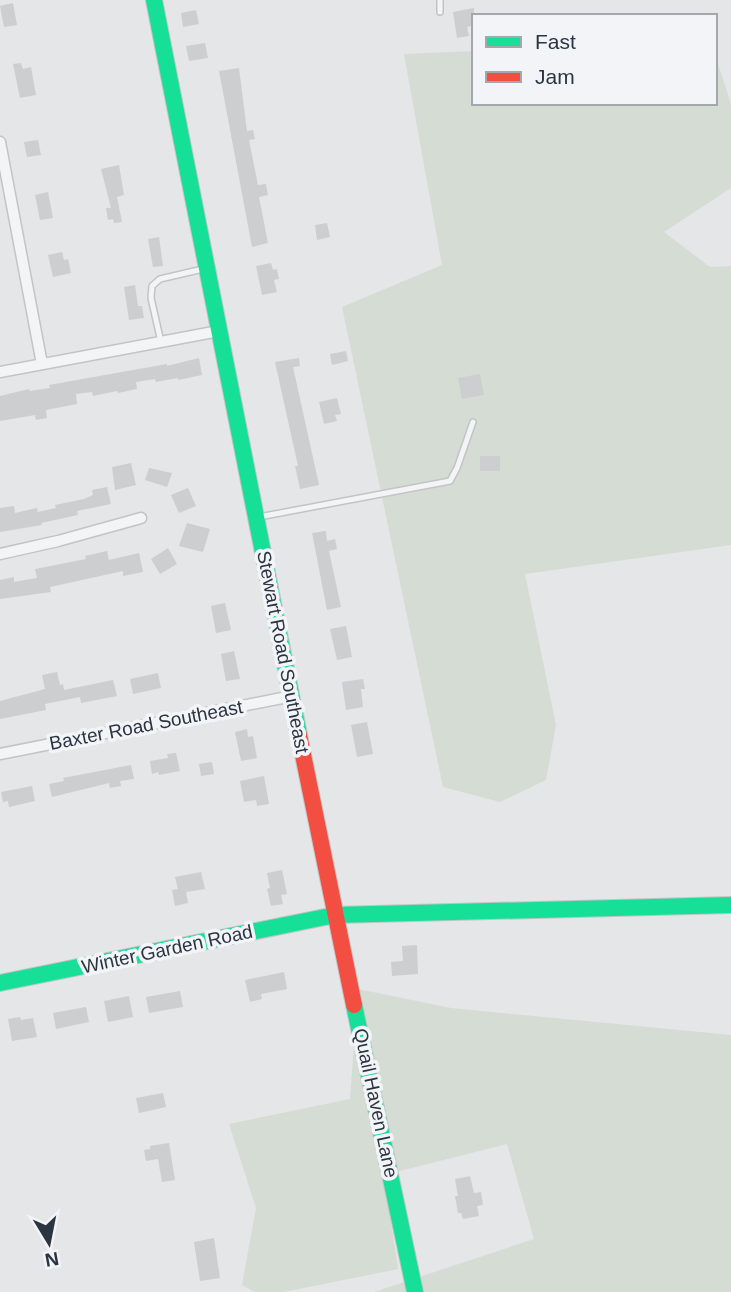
<svg xmlns="http://www.w3.org/2000/svg" width="731" height="1292" viewBox="0 0 731 1292" font-family="Helvetica,sans-serif">
  <style>
    .green { fill: #d5dcd4 }
    .building { fill: #ccced0 }
    .lines { fill: none; stroke-linecap: round; stroke-linejoin: round }
    .lane-casing { stroke: #c2c4c6; stroke-width: 8 }
    .street-casing { stroke: #c2c4c6; stroke-width: 13 }
    .fast-casing { stroke: #c2c4c6; stroke-width: 18 }
    .jam-casing { stroke: #c2c4c6; stroke-width: 18 }
    .lane { stroke: #f3f4f5; stroke-width: 5 }
    .street { stroke: #f3f4f5; stroke-width: 10 }
    .fast { stroke: #16e098; stroke-width: 16 }
    .jam { stroke: #f24e42; stroke-width: 16 }
    .labels { text-anchor: middle; dominant-baseline: central; stroke-width: 7; stroke-linejoin: round; paint-order: stroke }
    .street-label { font-size: 19px; fill: #2b3541; stroke: #f2f4f7 }
  </style>
  <rect width="100%" height="100%" fill="#e4e6e8"/>
  <path class="green" d="M474,51V103H715V55L731,104V188L664,232L710,267L731,266V545L525,574L556,725L546,780L500,802L443,787L342,307L442,265L404,54Z
    M358,989L451,1008L731,1035V1292H374L534,1239L507,1144L384,1175L398,1269L284,1292H255L242,1285L256,1208L229,1124L350,1099Z"/>
  <path class="building" d="M13,3L17,25L4,27L0,6Z
    M474,8V25L467,27L469,36L457,38L453,12Z
    M196,10L199,24L183,27L181,13Z
    M205,43L208,58L189,61L186,46Z
    M21,63L23,69L31,67L36,95L20,98L13,64Z
    M239,68L247,131L253,130L255,139L249,140L258,185L266,184L268,195L259,197L268,243L252,247L219,71Z
    M38,140L41,155L27,157L24,142Z
    M119,165L124,195L117,197L122,222L114,223L113,219L108,220L106,208H111L101,169Z
    M48,192L53,218L40,220L35,195Z
    M327,223L330,237L317,240L315,225Z
    M159,237L163,266L153,267L148,239Z
    M62,252L64,260L68,259L71,273L53,277L48,255Z
    M271,263L273,270L277,269L279,279L274,280L277,292L262,295L256,266Z
    M135,285L138,306H142L144,318L129,320L124,287Z
    M346,351L348,361L332,365L330,354Z
    M199,358L202,375L178,380V378L156,382L155,379L136,382L137,389L118,393L117,391L93,396L92,392L76,394L77,404L46,410L47,418L36,420L35,415L0,421V396L29,389L30,391L50,388L49,385L133,370L167,364V366Z
    M299,358L300,366L293,367L319,485L300,489L295,466H298L275,362Z
    M480,374L484,395L462,399L458,378Z
    M337,398L341,414L335,415L337,421L324,424L319,402Z
    M480,456H500V471H480Z
    M131,463L136,485L115,490L112,467Z
    M149,468L172,473L167,487L145,480Z
    M107,487L111,504L77,511L78,515L41,523L42,525L0,532V508L14,506L15,513L37,508L38,512L56,508L55,505L84,499L93,495L92,490Z
    M188,488L196,506L179,513L171,495Z
    M187,523L210,529L203,552L179,546Z
    M326,531L327,541L335,539L337,549L329,551L341,607L327,610L312,533Z
    M168,548L177,564L160,574L151,559Z
    M107,551L109,560L139,553L143,572L123,576V571L50,587L51,592L0,599V580L14,577V582L37,578L35,569L86,559L85,556Z
    M225,603L231,630L216,633L211,606Z
    M346,626L352,657L337,660L330,629Z
    M234,651L240,679L226,681L221,654Z
    M57,672L60,685L63,684L64,690L113,680L117,696L81,703L80,697L45,704L46,710L0,719V701L45,689L42,675Z
    M158,673L161,688L133,694L130,679Z
    M363,679L365,689H361L363,707L346,710L342,682Z
    M367,722L373,754L357,757L351,725Z
    M247,729L248,737L253,736L257,758L241,761L235,732Z
    M176,753L180,771L159,775L158,772L152,774L150,761L168,758L167,754Z
    M212,762L214,774L201,776L199,764Z
    M131,765L134,779L120,781L121,786L110,788L109,783L52,797L49,784L64,781L63,778Z
    M264,776L269,804L257,806L256,800L244,802L240,781Z
    M32,786L35,801L9,807L8,801L3,802L1,792Z
    M282,870L287,894L281,895L283,904L271,906L267,889L270,888L267,873Z
    M201,872L205,889L186,892L188,903L175,906L172,890L178,889L175,877Z
    M417,945L418,974L392,976L391,962L403,961L402,946Z
    M284,972L287,989L261,994L262,999L250,1002L245,980Z
    M180,991L183,1007L149,1013L146,997Z
    M129,996L133,1017L108,1022L104,1001Z
    M86,1007L89,1022L56,1029L53,1013Z
    M20,1017L21,1020L33,1018L37,1037L12,1041L8,1019Z
    M163,1093L166,1107L139,1113L136,1098Z
    M169,1143L175,1180L162,1182L158,1159L146,1161L144,1150L150,1149V1146Z
    M470,1176L474,1193L481,1192L483,1205L477,1206L479,1216L463,1219L461,1213H458L455,1196H458L455,1179Z
    M214,1238L220,1278L200,1281L194,1242Z"/>
  <g class="lines">
    <defs>
      <path id="lane" d="M440,12V0
        M161,342L151,298L152,286L160,279L203,269
        M259,517L450,481L457,468L473,422"/>
      <path id="street" d="M0,142L42,364
        M0,372L219,331
        M0,554L58,541L141,518
        M0,754L292,696"/>
      <path id="fast" d="M154,0L299,735
        M0,983L335,915L731,905
        M354,1005L415,1292"/>
      <path id="jam" d="M299,735L354,1005"/>
    </defs>
    <use href="#lane" class="lane-casing"/>
    <use href="#street" class="street-casing"/>
    <use href="#fast" class="fast-casing"/>
    <use href="#jam" class="jam-casing"/>
    <use href="#lane" class="lane"/>
    <use href="#street" class="street"/>
    <use href="#fast" class="fast"/>
    <use href="#jam" class="jam"/>
  </g>
  <g class="labels">
    <g class="street-label">
      <text transform="translate(283 652) rotate(79)">Stewart Road Southeast</text>
      <text transform="translate(146 725) rotate(-11)">Baxter Road Southeast</text>
      <text transform="translate(167 949) rotate(-12)">Winter Garden Road</text>
      <text transform="translate(376 1103) rotate(78)">Quail Haven Lane</text>
    </g>
  </g>
  <rect x="472" y="14" width="245" height="91" fill="#f2f4f7" stroke="#a2a8ae" stroke-width="2"/>
  <rect x="486" y="37" width="35" height="10" fill="#16e098" stroke="#a2a8ae" stroke-width="2"/>
  <text x="535" y="49" font-size="21" fill="#2b3541">Fast</text>
  <rect x="486" y="72" width="35" height="10" fill="#f24e42" stroke="#a2a8ae" stroke-width="2"/>
  <text x="535" y="84" font-size="21" fill="#2b3541">Jam</text>
  <g transform="translate(49 1243) rotate(170)" stroke="#f2f4f7" stroke-width="5" paint-order="stroke">
  <path d="M0-5L12 26L0 18L-12 26Z" fill="#2b3541"/>
  <text y="-10" font-size="19" font-weight="bold" text-anchor="middle" fill="#2b3541">N</text>
  </g>
</svg>
